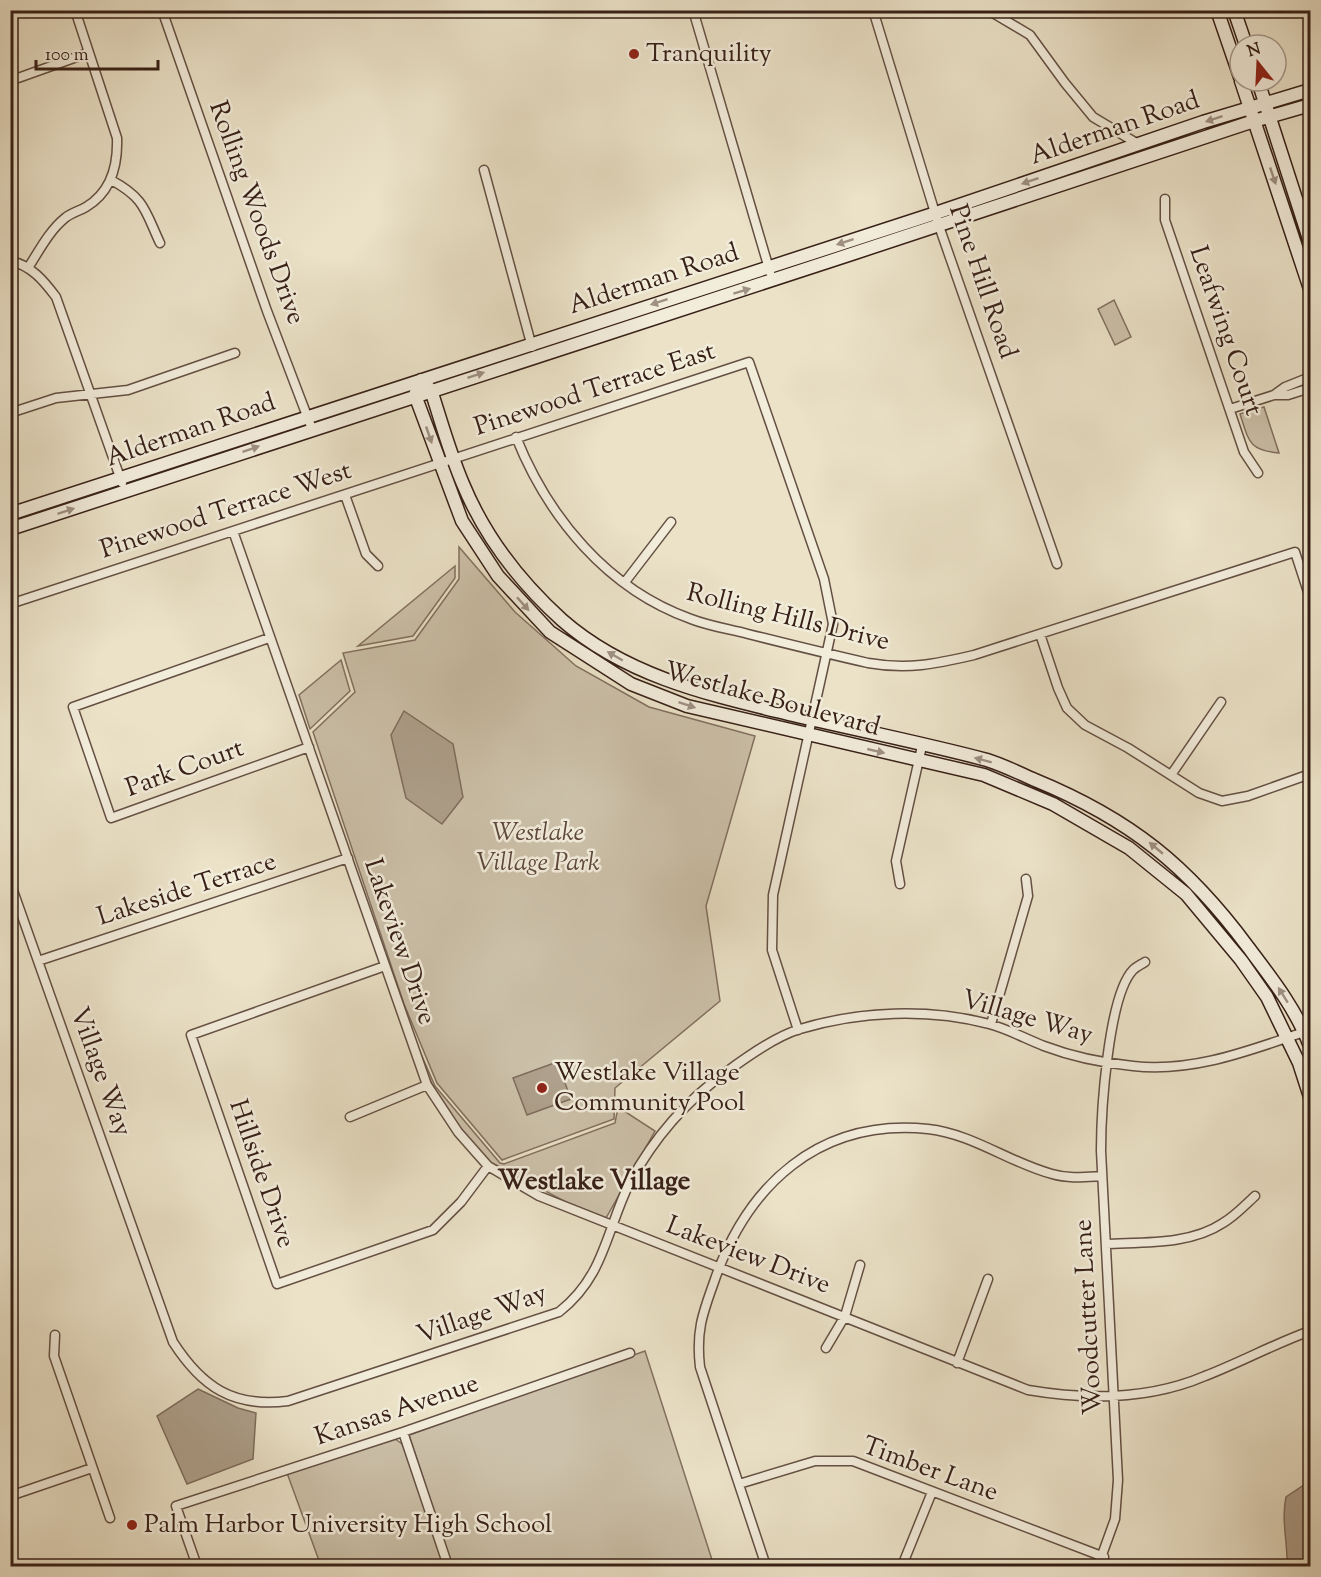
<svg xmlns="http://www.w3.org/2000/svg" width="1321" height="1577" viewBox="0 0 1321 1577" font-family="'Sorts Mill Goudy',serif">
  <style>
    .green { fill: #ccc1aa; stroke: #827060; stroke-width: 1.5 }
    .water { fill: #aea08c; stroke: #7e6d5d; stroke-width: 1.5 }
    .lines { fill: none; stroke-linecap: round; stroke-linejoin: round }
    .street-casing { stroke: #645043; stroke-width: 11 }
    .secondary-casing { stroke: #372017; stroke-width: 15 }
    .street { stroke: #f2ecdb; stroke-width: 8 }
    .secondary { stroke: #f2ecdb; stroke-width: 12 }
    .oneway { fill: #9e9083 }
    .poi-dot { fill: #8f2418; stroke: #f2ecdb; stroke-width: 2 }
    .labels { text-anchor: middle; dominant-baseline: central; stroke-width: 5; stroke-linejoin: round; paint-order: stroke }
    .poi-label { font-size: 26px; fill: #372017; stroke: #f2ecdb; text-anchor: start }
    .street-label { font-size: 26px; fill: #372017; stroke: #f2ecdb }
    .park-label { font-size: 26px; font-style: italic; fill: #5c483c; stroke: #f2ecdb }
    .neighbourhood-label { font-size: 27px; font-weight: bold; fill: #372017; stroke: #f2ecdb }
  </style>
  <rect width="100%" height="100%" fill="#ebe2c8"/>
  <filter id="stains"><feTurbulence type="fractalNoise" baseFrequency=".00333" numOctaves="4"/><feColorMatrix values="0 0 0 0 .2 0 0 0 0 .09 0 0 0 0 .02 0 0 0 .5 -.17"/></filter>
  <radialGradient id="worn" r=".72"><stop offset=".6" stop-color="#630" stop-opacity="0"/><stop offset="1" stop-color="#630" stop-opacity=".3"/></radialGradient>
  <path class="green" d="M1114,300L1131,337L1115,345L1098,309Z
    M1264,407L1279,453C1248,450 1249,441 1240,414Z
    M459,547L515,612L576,666L649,707L755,736L706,906L720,1001L615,1088L614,1119L502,1160L437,1083L404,1004L313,732L355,692L343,653L415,640L459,579Z
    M455,566V578L413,636L358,646Z
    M341,660L350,691L310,729L299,695Z
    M417,1045L435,1086L500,1163L504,1164L615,1123L618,1107L655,1131L606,1218L566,1202L490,1162L461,1130L431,1083Z
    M645,1351L714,1566H452L409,1435Z
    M394,1438L406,1447L445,1566H321L287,1473Z"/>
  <path class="water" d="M404,711L453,744L463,797L442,824L406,798L391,735Z
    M557,1062L571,1099L527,1115L513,1078Z
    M198,1389L238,1408L256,1413L253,1459L187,1484L157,1416Z
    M1310,1481V1566H1287C1288,1543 1281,1521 1286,1497Z"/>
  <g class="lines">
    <defs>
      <path id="street" d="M162,10L267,311L312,429
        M693,10L770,272
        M873,10L939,226L1057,564
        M988,10L1030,35L1065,83L1093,117L1138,144
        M18,78L88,53
        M484,170L532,347
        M111,180C145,198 145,211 160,243
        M1165,199V220L1244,452L1258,473
        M10,261C31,265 44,281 56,297L122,483
        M28,268C39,251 49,231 65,218C71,213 79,211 86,207C111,192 118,166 117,138L75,10
        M1274,395L1285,387L1310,377
        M1230,409L1274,395H1288L1310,388
        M10,413L56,398L128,390L235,353
        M516,437C548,517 607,589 691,619C709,626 729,629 748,634C788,644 828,654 868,663C908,670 935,664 974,655L1295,552L1310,598
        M345,495L366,554L378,566
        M233,531L427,1085L458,1132L488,1166L539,1196L1028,1390C1087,1400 1149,1400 1205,1376C1241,1362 1274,1344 1310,1331
        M625,582L671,522
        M10,604L749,362L824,579L833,624L773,895L772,950L798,1030
        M1040,634L1058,688L1067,708L1085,725L1128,748L1199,793L1222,801L1248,796L1310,774
        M269,638L73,707L111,818L309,747
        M1171,775L1221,702
        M10,882L173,1342C202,1387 233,1408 288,1401L559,1312C605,1276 606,1230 630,1182C653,1140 686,1101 725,1073C745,1058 776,1036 800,1029C860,1011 928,1008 989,1024C1008,1029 1026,1039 1044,1046C1073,1057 1103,1063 1133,1066C1195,1073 1253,1049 1310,1030
        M900,884L896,861L922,746
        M38,961L348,858
        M385,966L191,1035L277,1284L433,1230L461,1202L488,1166
        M991,1024L1028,896L1026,879
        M350,1117L427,1085
        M1106,1244C1144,1242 1190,1245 1223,1223C1235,1216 1245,1205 1255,1196
        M55,1335L54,1356L110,1518
        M826,1348L845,1316L860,1265
        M957,1363L988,1279
        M403,1432L448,1566
        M739,1484L815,1461H853L1104,1557
        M10,1496L92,1468
        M197,1566L176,1506L403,1432L630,1353
        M766,1566L700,1367C696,1332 702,1315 714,1282C747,1185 819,1118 928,1129C973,1134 1010,1163 1052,1174C1069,1179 1085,1177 1102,1176
        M902,1566L932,1492
        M1098,1566L1115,1519L1118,1480L1101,1151C1101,1113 1108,996 1133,970C1136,967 1142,964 1145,962"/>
      <path id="secondary" d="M1217,10L1240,77
        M1234,10L1246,45
        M1241,81L1310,289
        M1258,81L1310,242
        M10,514L936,213L1203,122L1310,90
        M10,529C425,393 840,259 1254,121L1310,105
        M1310,1046C1296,1009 1272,979 1248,947C1188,866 1130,819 1035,780C1019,773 1003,765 987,760C923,743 857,730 793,715C711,695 627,677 562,620C520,582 485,537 463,484C450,454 441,421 431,390L421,380L415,395L462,521L498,576L550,632L631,684L687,706L984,775L1053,804L1129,848L1186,894L1241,960L1267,997L1299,1063L1310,1097"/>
    </defs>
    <use href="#street" class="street-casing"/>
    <use href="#secondary" class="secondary-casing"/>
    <use href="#street" class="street"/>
    <use href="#secondary" class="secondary"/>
  </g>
  <defs><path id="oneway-solid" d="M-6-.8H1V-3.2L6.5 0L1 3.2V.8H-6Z" transform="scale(1.5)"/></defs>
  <g class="oneway">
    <use href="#oneway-solid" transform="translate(1214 119) rotate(162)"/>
    <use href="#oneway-solid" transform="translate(1273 176) rotate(71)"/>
    <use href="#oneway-solid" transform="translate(1030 181) rotate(161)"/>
    <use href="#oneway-solid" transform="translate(845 242) rotate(162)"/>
    <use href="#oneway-solid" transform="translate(742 291) rotate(-17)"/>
    <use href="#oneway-solid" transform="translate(659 302) rotate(162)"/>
    <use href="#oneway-solid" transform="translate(476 375) rotate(-18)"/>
    <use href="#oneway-solid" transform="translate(429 435) rotate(71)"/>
    <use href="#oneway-solid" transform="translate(251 449) rotate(-19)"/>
    <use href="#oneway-solid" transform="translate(66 511) rotate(-18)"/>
    <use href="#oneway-solid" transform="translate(523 604) rotate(48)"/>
    <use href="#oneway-solid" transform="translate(615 656) rotate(-150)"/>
    <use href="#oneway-solid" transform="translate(687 705) rotate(18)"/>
    <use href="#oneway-solid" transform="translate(876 751) rotate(13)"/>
    <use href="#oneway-solid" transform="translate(983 760) rotate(-165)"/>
    <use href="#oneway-solid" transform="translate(1156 848) rotate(-140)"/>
    <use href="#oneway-solid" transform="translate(1283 995) rotate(-122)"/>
  </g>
  <g class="poi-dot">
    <circle cx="634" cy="54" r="6"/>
    <circle cx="542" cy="1088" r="6"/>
    <circle cx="132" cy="1525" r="6"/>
  </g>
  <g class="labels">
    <g class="poi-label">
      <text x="646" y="54">Tranquility</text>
      <text x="554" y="1073">Westlake Village<tspan x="554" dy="30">Community Pool</tspan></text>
      <text x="144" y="1525">Palm Harbor University High School</text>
    </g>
    <g class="street-label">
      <text transform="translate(1115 129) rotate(-19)">Alderman Road</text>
      <text transform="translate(256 213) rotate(70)">Rolling Woods Drive</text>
      <text transform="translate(654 280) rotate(-18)">Alderman Road</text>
      <text transform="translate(982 282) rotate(71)">Pine Hill Road</text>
      <text transform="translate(1225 331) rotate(71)">Leafwing Court</text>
      <text transform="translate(595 390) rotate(-18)">Pinewood Terrace East</text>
      <text transform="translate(191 431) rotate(-19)">Alderman Road</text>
      <text transform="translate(226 511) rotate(-18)">Pinewood Terrace West</text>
      <text transform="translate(788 618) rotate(14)">Rolling Hills Drive</text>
      <text transform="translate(772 700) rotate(15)">Westlake Boulevard</text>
      <text transform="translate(185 769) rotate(-20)">Park Court</text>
      <text transform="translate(187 890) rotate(-18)">Lakeside Terrace</text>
      <text transform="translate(399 942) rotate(71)">Lakeview Drive</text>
      <text transform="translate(1027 1018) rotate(16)">Village Way</text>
      <text transform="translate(100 1072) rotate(70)">Village Way</text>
      <text transform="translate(261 1174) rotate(71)">Hillside Drive</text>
      <text transform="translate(748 1256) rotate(21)">Lakeview Drive</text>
      <text transform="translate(482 1315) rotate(-19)">Village Way</text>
      <text transform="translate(1089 1317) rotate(-93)">Woodcutter Lane</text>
      <text transform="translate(397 1411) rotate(-19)">Kansas Avenue</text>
      <text transform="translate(930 1470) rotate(20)">Timber Lane</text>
    </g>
    <g class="park-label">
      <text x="538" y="833">Westlake<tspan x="538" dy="30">Village Park</tspan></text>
    </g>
    <g class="neighbourhood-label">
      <text x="594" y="1182">Westlake Village</text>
    </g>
  </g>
  <rect width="1321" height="1577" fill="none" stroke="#ebe2c8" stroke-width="36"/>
  <rect x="12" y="12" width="1297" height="1553" fill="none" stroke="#372017" stroke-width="3"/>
  <rect x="18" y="18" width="1285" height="1541" fill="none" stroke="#372017" stroke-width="1.5"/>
  <g transform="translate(1258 63) rotate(342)"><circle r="28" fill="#f2ecdb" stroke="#a79a8d" stroke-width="1.5"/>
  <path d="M0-4.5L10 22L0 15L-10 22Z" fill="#8f2418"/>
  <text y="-9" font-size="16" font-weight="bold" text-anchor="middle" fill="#372017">N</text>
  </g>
  <path d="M36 60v9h122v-9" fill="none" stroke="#372017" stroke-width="3"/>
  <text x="45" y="60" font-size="18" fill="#372017" stroke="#f2ecdb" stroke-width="4.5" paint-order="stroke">100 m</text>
  <rect width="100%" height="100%" filter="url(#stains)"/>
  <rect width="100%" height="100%" fill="url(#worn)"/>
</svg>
